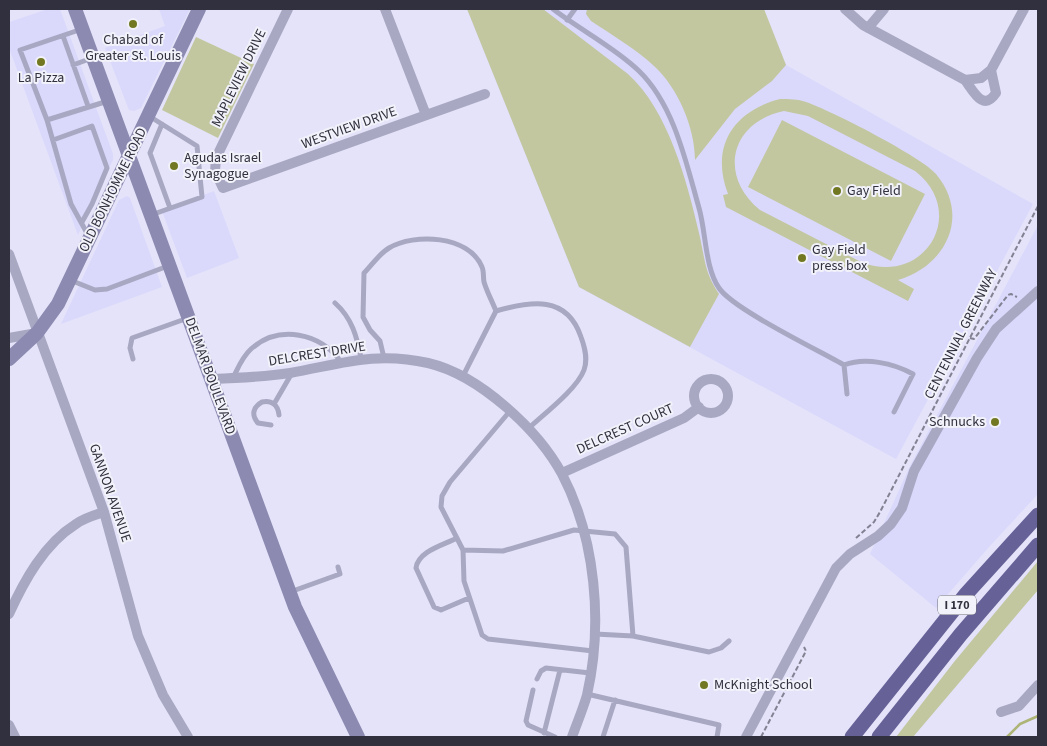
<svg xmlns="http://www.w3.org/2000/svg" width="1047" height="746" viewBox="0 0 1047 746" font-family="'Source Sans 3',sans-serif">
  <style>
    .built { fill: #dad9fc }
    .green { fill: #c2c7a0; fill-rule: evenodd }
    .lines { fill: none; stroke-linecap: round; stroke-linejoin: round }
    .stream { stroke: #adb475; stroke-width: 2.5 }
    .path { stroke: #828293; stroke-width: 2; stroke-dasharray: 5 2.5; stroke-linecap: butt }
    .lane { stroke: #a9a8c3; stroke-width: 5 }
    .street { stroke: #a9a8c3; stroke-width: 10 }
    .secondary { stroke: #8c8ab1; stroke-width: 14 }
    .highway { stroke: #666197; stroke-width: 15 }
    .poi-dot { fill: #727822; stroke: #f2f2fa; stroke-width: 2 }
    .labels { text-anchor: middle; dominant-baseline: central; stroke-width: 4; stroke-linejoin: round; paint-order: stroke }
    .shield { fill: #f2f2fa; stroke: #6a6a76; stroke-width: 1 }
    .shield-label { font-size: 12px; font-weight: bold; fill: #30303e }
    .poi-label { font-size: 14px; fill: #30303e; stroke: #f2f2fa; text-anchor: start }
    .street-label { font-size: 14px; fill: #30303e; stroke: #f2f2fa }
  </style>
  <rect width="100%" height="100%" fill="#e4e3f9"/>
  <path class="built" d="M48,9H60L113,154V160L78,235L9,48V22Z
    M159,9H190L141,108L134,111L129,110L105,48L165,26Z
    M467,9H763L786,65L1033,204L896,459L579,287Z
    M214,191L239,258L187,278L162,211Z
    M127,196L130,198L162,287L61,324L119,200Z
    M1038,225V494L989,547L936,608L870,554L910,466Z"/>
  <path class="green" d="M467,9H543L628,74C668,110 687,181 699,233C705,258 704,272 719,294L690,347L579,287Z
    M587,9H764L786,65L772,81L735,109L695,160C695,128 678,88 654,66C636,49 612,35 591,21L586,14Z
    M196,37L254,64L218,138L162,110Z
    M780,99C789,99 798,99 806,102C830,110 922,157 936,174C971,216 946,266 898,280L914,289L908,301L726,207L723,195L728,194C710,147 733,111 780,99ZM784,111L808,116L915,171C968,212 926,285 863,263L760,210C718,176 730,122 784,111Z
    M782,120L925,194L891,261L748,187Z
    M1038,561V590L913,737H896L954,662Z"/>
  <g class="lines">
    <path class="stream" d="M1007,737L1020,724L1038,716"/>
    <path class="path" d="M970,338L974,339L1008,295L1011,294L1017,297
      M856,538L874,522L880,512L1038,206
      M761,737L806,651L804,647"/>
    <path class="lane" d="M553,9C579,29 617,49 639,71C674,105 686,162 699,208C706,232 705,268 719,288C733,309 818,350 844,365C865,357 893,363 913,374L894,412
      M567,20L575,9
      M82,29L20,50L47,120L108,101
      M63,36L88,106
      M73,65L92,58
      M149,116L197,146L202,197L151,215
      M47,120L71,204L88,235
      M162,124L150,153L170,208
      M53,140L92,126L107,168L92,204L82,222
      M70,280L95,290L107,289L168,266
      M335,303C352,318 357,337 361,358
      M496,311C531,301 567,295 581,337C585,348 588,359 584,370C577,389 544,414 529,428
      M384,358L380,341L370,330L363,317L364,273C372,265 379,254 389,248C414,233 469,235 482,267C484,271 483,277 484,282C487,292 492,301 496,311L463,376
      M133,359L130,348L132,338L188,318
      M844,365L847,394
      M233,378C238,368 242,357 251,349C279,324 321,333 341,362
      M274,404L292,373
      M510,411L450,482L442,496L441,507L463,550L464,581L482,635L488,639L593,651
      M271,425L258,423C251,415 253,407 262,402C272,400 278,405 279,415
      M457,538C444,545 418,551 416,568L434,607L441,610L469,598
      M463,550L503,551L574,530L615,534L626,547L633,636L595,634
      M290,592L340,574L338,567
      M633,636L709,652L721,648L729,641
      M537,679L541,671L546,668L590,673
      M533,690L526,721L528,725L555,737
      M587,694L719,725L717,737
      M544,733L560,670
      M603,737L615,700"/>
    <path class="street" d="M288,9L216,158L215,171L223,188L485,94
      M385,9L426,115
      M845,9L863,25L965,80L981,78L991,70L1024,9
      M868,28L884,9
      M965,80C974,92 983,112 996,93L991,70
      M9,254L104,512L138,636L163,695L188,737
      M9,338L37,333
      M212,379C238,378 264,377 290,373C341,364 375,351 428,363C458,370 484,388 506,407C528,426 548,448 562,474C596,539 603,624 587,695C583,709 577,723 572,737
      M694 396a17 17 0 1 1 34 0a17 17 0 1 1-34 0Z
      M562,473L684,418L699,407
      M9,614C24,581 44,544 76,524C84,518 95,515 104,512
      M1001,712L1019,706L1038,685
      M9,725L15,737
      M746,737L836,568L850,554L878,536L891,524L902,508L914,471L977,358L996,329L1038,291"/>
    <path class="secondary" d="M75,9L295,607L358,737
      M9,359L37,333L58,304L199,9"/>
    <path class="highway" d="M852,737L967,593L1038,515
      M879,737L961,634L1038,545"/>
  </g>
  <g class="poi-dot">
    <circle cx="133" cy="24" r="5"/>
    <circle cx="41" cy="62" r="5"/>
    <circle cx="174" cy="166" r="5"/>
    <circle cx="837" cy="191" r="5"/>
    <circle cx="802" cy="258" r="5"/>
    <circle cx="995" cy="422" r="5"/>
    <circle cx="704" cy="685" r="5"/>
  </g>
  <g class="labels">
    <rect class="shield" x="938" y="595.5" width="38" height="19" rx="4"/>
    <g class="shield-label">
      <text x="957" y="605">I 170</text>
    </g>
    <g class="poi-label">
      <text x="133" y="40" text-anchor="middle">Chabad of<tspan x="133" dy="16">Greater St. Louis</tspan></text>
      <text x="41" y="78" text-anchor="middle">La Pizza</text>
      <text x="184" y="158">Agudas Israel<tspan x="184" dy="16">Synagogue</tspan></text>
      <text x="847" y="191">Gay Field</text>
      <text x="812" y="250">Gay Field<tspan x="812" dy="16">press box</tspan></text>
      <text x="985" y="422" text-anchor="end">Schnucks</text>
      <text x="714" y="685">McKnight School</text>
    </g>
    <g class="street-label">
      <text transform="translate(239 78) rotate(-64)">MAPLEVIEW DRIVE</text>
      <text transform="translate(349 128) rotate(-20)">WESTVIEW DRIVE</text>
      <text transform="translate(113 190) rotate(-64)">OLD BONHOMME ROAD</text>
      <text transform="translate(961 334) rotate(-63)">CENTENNIAL GREENWAY</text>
      <text transform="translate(317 354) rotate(-9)">DELCREST DRIVE</text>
      <text transform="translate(210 376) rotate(70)">DELMAR BOULEVARD</text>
      <text transform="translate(625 429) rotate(-24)">DELCREST COURT</text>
      <text transform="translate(110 493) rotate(71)">GANNON AVENUE</text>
    </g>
  </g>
  <rect width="1047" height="746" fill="none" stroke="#30303e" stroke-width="20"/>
</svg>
